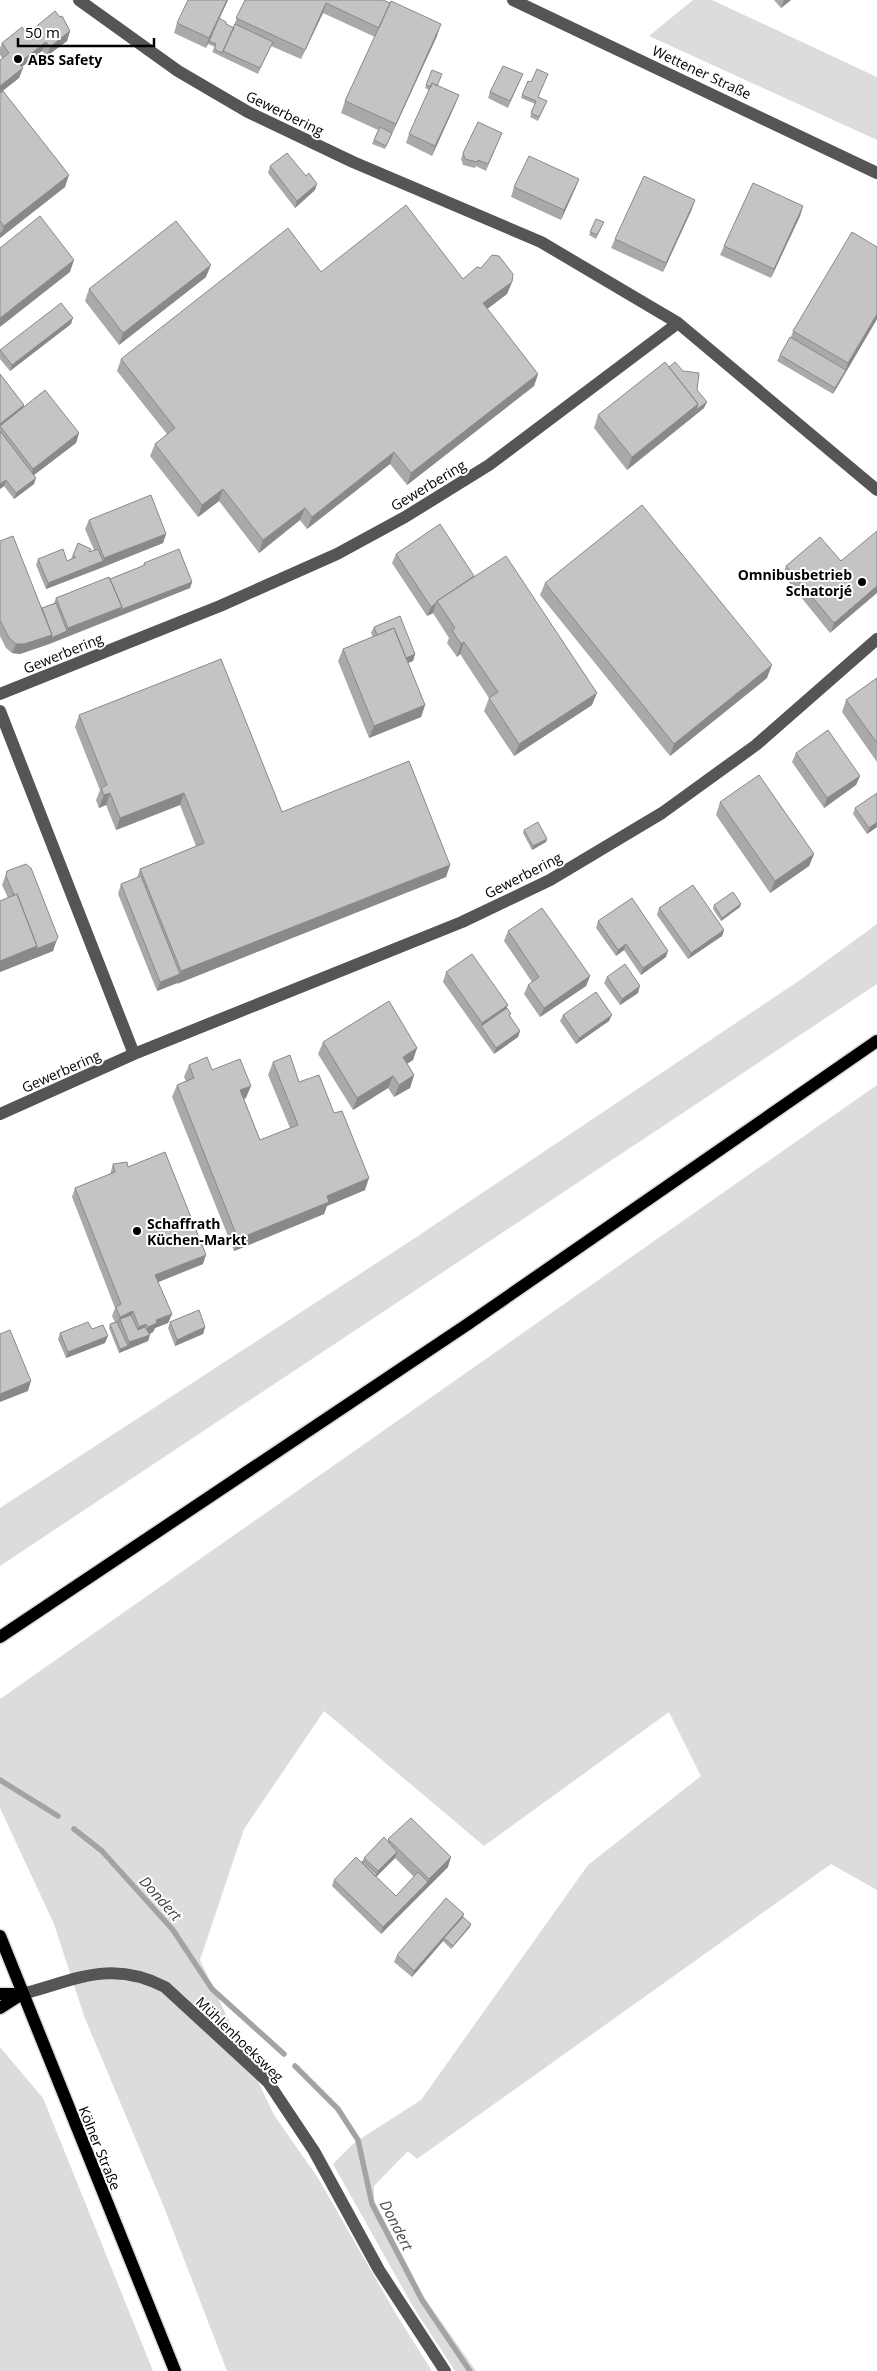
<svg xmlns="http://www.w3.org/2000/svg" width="877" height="2371" viewBox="0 0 877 2371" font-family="'Open Sans',sans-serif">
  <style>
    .green { fill: #dcdcdc }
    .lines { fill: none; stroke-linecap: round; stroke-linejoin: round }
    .stream { stroke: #a3a3a3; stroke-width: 5.5 }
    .major-casing { stroke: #dbdbdb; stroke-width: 15 }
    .minor { stroke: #555; stroke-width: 12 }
    .major { stroke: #000; stroke-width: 12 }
    .wall { fill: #a9a9a9; fill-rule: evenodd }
    .shaded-wall { fill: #898989 }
    .building { fill: #c4c4c4; stroke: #898989 }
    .poi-dot { fill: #000; stroke: #fff; stroke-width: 2 }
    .labels { text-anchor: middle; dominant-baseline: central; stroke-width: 4; stroke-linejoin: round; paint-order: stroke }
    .poi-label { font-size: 14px; font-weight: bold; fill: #000; stroke: #fff; text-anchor: start }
    .street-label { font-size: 14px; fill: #000; stroke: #fff }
    .water-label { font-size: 15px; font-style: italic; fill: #444; stroke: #fff }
  </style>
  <rect width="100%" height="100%" fill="#fff"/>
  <path class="green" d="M693,0H712L877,77V140L649,36Z
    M877,924V984L0,1566V1508L415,1238L803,978Z
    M877,1085V1890L831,1864L417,2159L408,2151L374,2186V2200L424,2297L476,2371H455L412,2305L333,2164L354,2143L421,2100L588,1865L701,1776L669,1712L484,1846L324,1711L244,1829L200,1960L274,2115L318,2178L396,2314L432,2371H227L164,2207L84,2016L54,1924L0,1808V1699Z
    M0,2047L43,2098L153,2371H0Z"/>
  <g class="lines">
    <path class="stream" d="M0,1780L58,1816
      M74,1829L102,1851L173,1930L212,1989L284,2054
      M295,2066L338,2109L358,2140L372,2204L422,2300L470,2371"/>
    <defs>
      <path id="major" d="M0,1637L468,1324L877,1041
        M0,1936L175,2371
        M0,1994H22
        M0,2008L22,1994"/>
    </defs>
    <use href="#major" class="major-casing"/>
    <path class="minor" d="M79,0L178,71L248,112L353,162L541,242L678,323L877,490
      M513,0L877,173
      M0,694L220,606L337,554L405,517L489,465L678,323
      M0,711L134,1054L462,922L550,880L662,813L756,745L877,639
      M0,1114L134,1054
      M22,1994C76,1980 111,1959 165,1987L268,2082L314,2151L379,2270L445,2371"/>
    <use href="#major" class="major"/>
  </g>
  <path class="wall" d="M228,0L219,18L226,24L233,27L245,0H383L437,36L385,149L372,144L378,130L341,113L345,101L375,37L323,13L301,59L271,46L258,74L212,52L215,47L208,44L206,48L174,33L177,23Z
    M774,0H791L781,8Z
    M70,31L67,41L47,56L42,51L22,67L19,78L1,92L65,187L0,238V60L2,58L0,55V48L2,43L27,34Z
    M432,70L437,86L455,105L432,156L406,143L409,134L429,90L425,88Z
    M523,74L508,108L488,98L490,92Z
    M528,81L538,97L547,101L538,121L530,117L535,104L521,98Z
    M502,133L486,171L476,166L475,168L463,165L461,159L463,153Z
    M270,166L315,190L295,208L268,173Z
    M579,179L575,189L561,220L511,197L514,187Z
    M803,206L800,216L771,278L720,255L724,246Z
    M692,209L663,272L611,248L615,239Z
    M596,219L604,222L596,239L589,235Z
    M321,272L512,282L507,294L487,309L538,374L534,386L407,485L390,464L307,529L300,520L259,553L219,501L198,517L150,456L155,444L167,434L117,371L121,359Z
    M206,277L119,345L85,301L89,289Z
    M877,319L833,394L777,361L780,355L791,337L793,331Z
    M71,324L10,371L0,359V350Z
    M669,367L697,390L704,408L627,470L594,428L598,415Z
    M0,374L24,405L23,407L79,433L76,443L34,475V484L14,499L4,486L0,489Z
    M89,520L166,534L163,543L46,589L36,565L38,559L67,561L71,559L78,543L89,552L94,550L85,529Z
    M877,531L830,633L783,575L786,566L841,561Z
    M0,541L42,608L54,603L56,598L110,579L143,566L144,563L192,582L190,588L49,644L20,654L12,653L6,648L0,636Z
    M396,554L474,576L592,705L514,756L484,711L489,698L460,654L457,657L447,643L449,638L433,613L427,616L392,563Z
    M545,583L767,678L670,756L540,595Z
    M374,627L415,654L413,661L408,663L425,705L421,717L369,738L338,661L343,649L373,637L371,633Z
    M877,678V762L842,712L846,700Z
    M79,715L282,812L450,865L446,877L157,991L118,894L121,884L137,878L140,869L196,846L180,805L116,830L106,805L99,808L96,800L100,790L75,727Z
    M796,753L860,776L856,785L824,808L792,762Z
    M720,802L814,854L809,866L770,893L716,815Z
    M855,808L877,827L867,834L853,814Z
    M524,830L547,839L546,842L532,850L523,833Z
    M7,871L58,937L53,951L0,972V901L8,898L2,885Z
    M714,905L740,907L721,921L713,909Z
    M659,908L724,930L722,936L688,959L657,915Z
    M598,921L666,957L641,975L624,950L616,956L596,928Z
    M508,931L590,976L586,986L540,1017L524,994L528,985L532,982L504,941Z
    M446,972L507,1008L510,1016L520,1031L518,1037L494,1054L443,982Z
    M607,977L638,993L620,1005L604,983Z
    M563,1015L609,1021L576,1044L560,1021Z
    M323,1042L417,1048L413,1060L407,1064L414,1075L410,1088L394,1097L388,1088L353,1110L318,1054Z
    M273,1062L299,1082L365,1190L327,1206L324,1214L234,1251L172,1097L177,1085L186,1081L184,1077L189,1065L212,1070L246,1098L244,1099L260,1140L290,1128L268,1075Z
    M113,1164L128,1167L203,1264L158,1282L172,1314L168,1323L155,1328L153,1332L150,1334L148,1341L119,1353L109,1328L110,1324L115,1322L112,1316L115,1308L72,1197L75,1188L110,1174Z
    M170,1322L205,1327L203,1334L175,1346L168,1328Z
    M92,1329L105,1343L66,1358L58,1339L60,1333Z
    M388,1839L448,1867L381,1934L332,1886L334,1880L362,1862L364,1858L388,1841ZM395,1858L414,1877L396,1896L376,1877Z
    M464,1914L463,1917L470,1927L451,1949L443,1941L412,1977L394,1962L397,1955Z"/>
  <path class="shaded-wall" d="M227,0H228L206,48L209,38Z
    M784,0H791L781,8Z
    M326,3L323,13L301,59L305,50Z
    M441,24L437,36L385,149L396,124Z
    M70,31L67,41L47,56L50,47Z
    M46,42L42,51L15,72L19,63Z
    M23,68L19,78L0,93V86Z
    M459,95L455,105L432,156L435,146Z
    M69,175L65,187L0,238V233L2,232L4,226Z
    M579,179L575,189L561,220L564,210Z
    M317,184L315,190L295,208L297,201Z
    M695,200L692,209L663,272L666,263Z
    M803,206L800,216L771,278L774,269Z
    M74,260L70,272L0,327V318Z
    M211,265L206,277L119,345L123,333Z
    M512,282L507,294L478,316L483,303Z
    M877,314V319L833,394L835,388L845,372L848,363Z
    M73,318L71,324L10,371L12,365Z
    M538,374L534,386L407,485L411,473Z
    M707,402L704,408L627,470L632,457L698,404Z
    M24,405L20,417L0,426V424Z
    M79,433L76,443L30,478L33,469Z
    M394,452L390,464L307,529L312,517Z
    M36,478L34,484L14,499L16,493Z
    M6,480L4,486L0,489V484Z
    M223,489L219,501L198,517L202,505Z
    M305,508L300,520L259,553L263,540Z
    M166,534L163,543L101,568L104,558Z
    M103,561L101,568L46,589L48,583Z
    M192,582L190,588L49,644L20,654L12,653L16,644L67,631L68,628L122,607Z
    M877,586V593L830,633L834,623Z
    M436,603L433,613L427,616L431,607Z
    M464,642L460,654L457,657L461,644Z
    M415,654L413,661L400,666L403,659Z
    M772,665L767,678L670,756L674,744Z
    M597,693L592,705L514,756L519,744Z
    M425,705L421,717L369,738L374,726Z
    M860,776L856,785L824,808L827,798Z
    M110,793L106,805L99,808L104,795Z
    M184,793L180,805L116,830L120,818Z
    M877,822V827L867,834L869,828Z
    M547,839L546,842L532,850L533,846Z
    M814,854L809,866L770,893L775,881Z
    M450,865L446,877L177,984L181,971Z
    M741,904L740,907L721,921L722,918Z
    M724,930L722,936L688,959L691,953Z
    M56,941L53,951L0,972V961L37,946Z
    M626,944L624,950L616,956L618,950Z
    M668,951L666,957L641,975L643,968Z
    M180,974L177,983L157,991L160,982Z
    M590,976L586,986L540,1017L544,1008Z
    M640,986L638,993L620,1005L622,999Z
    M508,1005L504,1014L481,1026L482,1023Z
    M612,1015L609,1021L576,1044L579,1038Z
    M520,1031L518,1037L494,1054L496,1048Z
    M417,1048L413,1060L398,1069L403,1057Z
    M414,1075L410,1088L394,1097L399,1085Z
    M393,1076L388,1088L353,1110L357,1098Z
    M251,1086L246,1098L236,1102L240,1090Z
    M369,1178L365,1190L327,1206L324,1214L234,1251L238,1239L327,1196Z
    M206,1255L203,1264L151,1285L155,1275Z
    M133,1311L129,1321L120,1319L118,1325L116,1326L120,1317Z
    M172,1314L168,1323L155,1328L153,1332L144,1336L148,1327L156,1320Z
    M146,1324L143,1333L135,1336L139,1327Z
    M205,1327L203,1334L175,1346L177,1340Z
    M150,1335L148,1341L119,1353L120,1349L128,1346L129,1342Z
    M108,1336L105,1343L66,1358L68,1352Z
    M31,1381L28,1391L0,1402V1394Z
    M397,1852L395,1858L372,1881L377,1874L378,1871Z
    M451,1857L448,1867L381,1934L383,1927L428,1882L429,1879Z
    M464,1914L461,1920L444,1938L443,1941L412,1977L414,1971Z
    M471,1924L470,1927L451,1949L453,1946Z"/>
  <path class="building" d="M188,0H227L209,38L177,23Z
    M245,0H383L390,3L379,28L326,3L305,50L236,18Z
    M391,1L441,24L396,124L345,101Z
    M55,11L60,17L62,16L70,31L50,47L46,42L19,63L23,68L0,86V60L9,53L2,43L22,27L27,34Z
    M219,18L226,22V24L234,28L222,53L214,49L216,44L209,41Z
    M235,24L273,42L260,68L223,51Z
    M503,66L523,74L510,101L490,92Z
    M537,69L548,74L538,97L547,101L539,117L531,113L536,101L522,95L528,81L531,82Z
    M432,70L442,74L437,86L432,83L431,87L426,85Z
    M432,83L459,95L435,146L409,134Z
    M3,91L69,175L4,226L0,221V93Z
    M478,122L502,133L488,164L478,160L477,162L465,159L463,153Z
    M380,127L392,133L386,146L374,140Z
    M287,153L306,176L309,173L317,184L297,201L270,166Z
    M529,156L579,179L564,210L514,187Z
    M644,176L695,200L666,263L615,239Z
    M753,183L803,206L774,269L724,246Z
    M406,205L463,279L477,267L481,268L492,255L499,256L513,274L512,282L483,303L538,374L411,473L394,452L312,517L305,508L263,540L223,489L202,505L155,444L175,428L121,359L288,228L321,272Z
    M40,216L74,260L0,318V248Z
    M596,219L604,222L597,235L590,232Z
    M176,221L211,265L123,333L89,289Z
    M852,232L877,247V314L848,363L793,331Z
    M61,303L73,318L12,365L0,350Z
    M790,337L846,370L835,388L780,355Z
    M665,362L698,404L632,457L598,415Z
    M675,362L683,371L699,373L697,390L707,402L696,410L698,404L669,367Z
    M0,374L24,405L0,424Z
    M45,390L79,433L33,469L0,426Z
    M0,431L36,478L16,493L6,480L0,484Z
    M151,495L166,534L104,558L89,520Z
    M642,505L772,665L674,744L545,583Z
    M440,524L474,576L437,601L436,603L431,607L396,554Z
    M877,531V586L834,623L786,566L820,537L841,561Z
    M13,536L52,635L24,644H16L9,638L1,622L0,623V541Z
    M78,543L91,549L89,552L98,549L103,561L48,583L38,559L63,549L67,561L76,557L73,556Z
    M179,549L192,582L120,610L122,607L110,579L145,565L144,563Z
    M506,556L597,693L519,744L489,698L498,692L464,642L461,644L452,630L455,628L437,601Z
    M109,577L122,607L68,628L56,598Z
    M56,603L67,631L51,638L52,635L42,608Z
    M400,616L415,654L406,658L394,628L377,635L374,627Z
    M394,628L425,705L374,726L343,649Z
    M221,659L282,812L409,761L450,865L181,971L140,869L204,843L184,793L120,818L110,793L104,795L101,788L107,785L79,715Z
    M877,678V743L846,700Z
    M828,730L860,776L827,798L796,753Z
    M759,775L814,854L775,881L720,802Z
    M877,793V822L869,828L855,808Z
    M538,822L547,839L533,846L524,830Z
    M26,864L31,868L58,937L56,941L36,949L37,946L17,894L14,895L6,876L7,871Z
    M141,876L180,974L160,982L121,884Z
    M693,885L724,930L691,953L659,908Z
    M733,892L741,904L722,918L714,905Z
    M17,894L37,946L0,961V901Z
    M632,898L668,951L643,968L626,944L618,950L598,921Z
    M542,908L590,976L544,1008L528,985L539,977L508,931Z
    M472,954L508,1005L482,1023L446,972Z
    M625,964L640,986L622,999L607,977Z
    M596,992L612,1015L579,1038L563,1015Z
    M389,1001L417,1048L403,1057L414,1075L399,1085L393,1076L357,1098L323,1042Z
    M507,1008L511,1014L509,1015L520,1031L496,1048L481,1026Z
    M290,1055L299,1082L319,1075L334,1113L342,1111L369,1178L327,1196L329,1202L238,1239L177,1085L194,1078L189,1065L207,1057L212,1070L240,1059L251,1086L240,1090L260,1140L298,1125L273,1062Z
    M165,1152L206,1255L155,1275L172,1314L156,1320L157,1323L148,1327L146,1324L139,1327L133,1311L120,1317L116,1307L121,1304L75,1188L115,1172L113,1164L127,1162L128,1167Z
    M199,1310L205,1327L177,1340L170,1322Z
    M131,1315L138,1330L145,1327L150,1335L129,1342L120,1319Z
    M88,1322L92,1329L103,1325L108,1336L68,1352L60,1333Z
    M117,1322L128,1346L120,1349L110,1324Z
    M10,1330L31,1381L0,1394V1334Z
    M411,1818L451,1857L429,1879L388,1839Z
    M384,1837L397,1852L378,1871L364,1858Z
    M356,1857L396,1896L418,1872L428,1882L383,1927L334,1880Z
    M363,1861L377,1874L375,1876L362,1862Z
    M446,1898L464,1914L414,1971L397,1955Z
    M463,1917L471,1924L453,1946L444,1938Z"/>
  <g class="poi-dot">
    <circle cx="18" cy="59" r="5"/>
    <circle cx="862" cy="582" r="5"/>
    <circle cx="137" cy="1231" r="5"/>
  </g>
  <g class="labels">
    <g class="poi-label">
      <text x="28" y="59">ABS Safety</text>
      <text x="852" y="574" text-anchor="end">Omnibusbetrieb<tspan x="852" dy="16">Schatorjé</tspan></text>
      <text x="147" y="1223">Schaffrath<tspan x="147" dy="16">Küchen-Markt</tspan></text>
    </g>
    <g class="street-label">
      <text transform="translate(702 72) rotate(25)">Wettener Straße</text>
      <text transform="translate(285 113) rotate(26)">Gewerbering</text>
      <text transform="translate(428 485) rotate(-31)">Gewerbering</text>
      <text transform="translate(63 653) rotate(-22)">Gewerbering</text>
      <text transform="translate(523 875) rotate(-27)">Gewerbering</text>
      <text transform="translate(61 1071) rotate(-24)">Gewerbering</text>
      <text transform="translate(240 2039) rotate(44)">Mühlenhoeksweg</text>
      <text transform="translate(100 2148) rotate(68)">Kölner Straße</text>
    </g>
    <g class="water-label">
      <text transform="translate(161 1898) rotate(48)">Dondert</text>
      <text transform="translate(397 2225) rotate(63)">Dondert</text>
    </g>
  </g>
  <path d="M18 38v8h136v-8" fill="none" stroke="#000000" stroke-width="2.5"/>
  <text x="25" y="38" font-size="15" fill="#000000" stroke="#ffffff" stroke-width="4" paint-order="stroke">50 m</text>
</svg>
